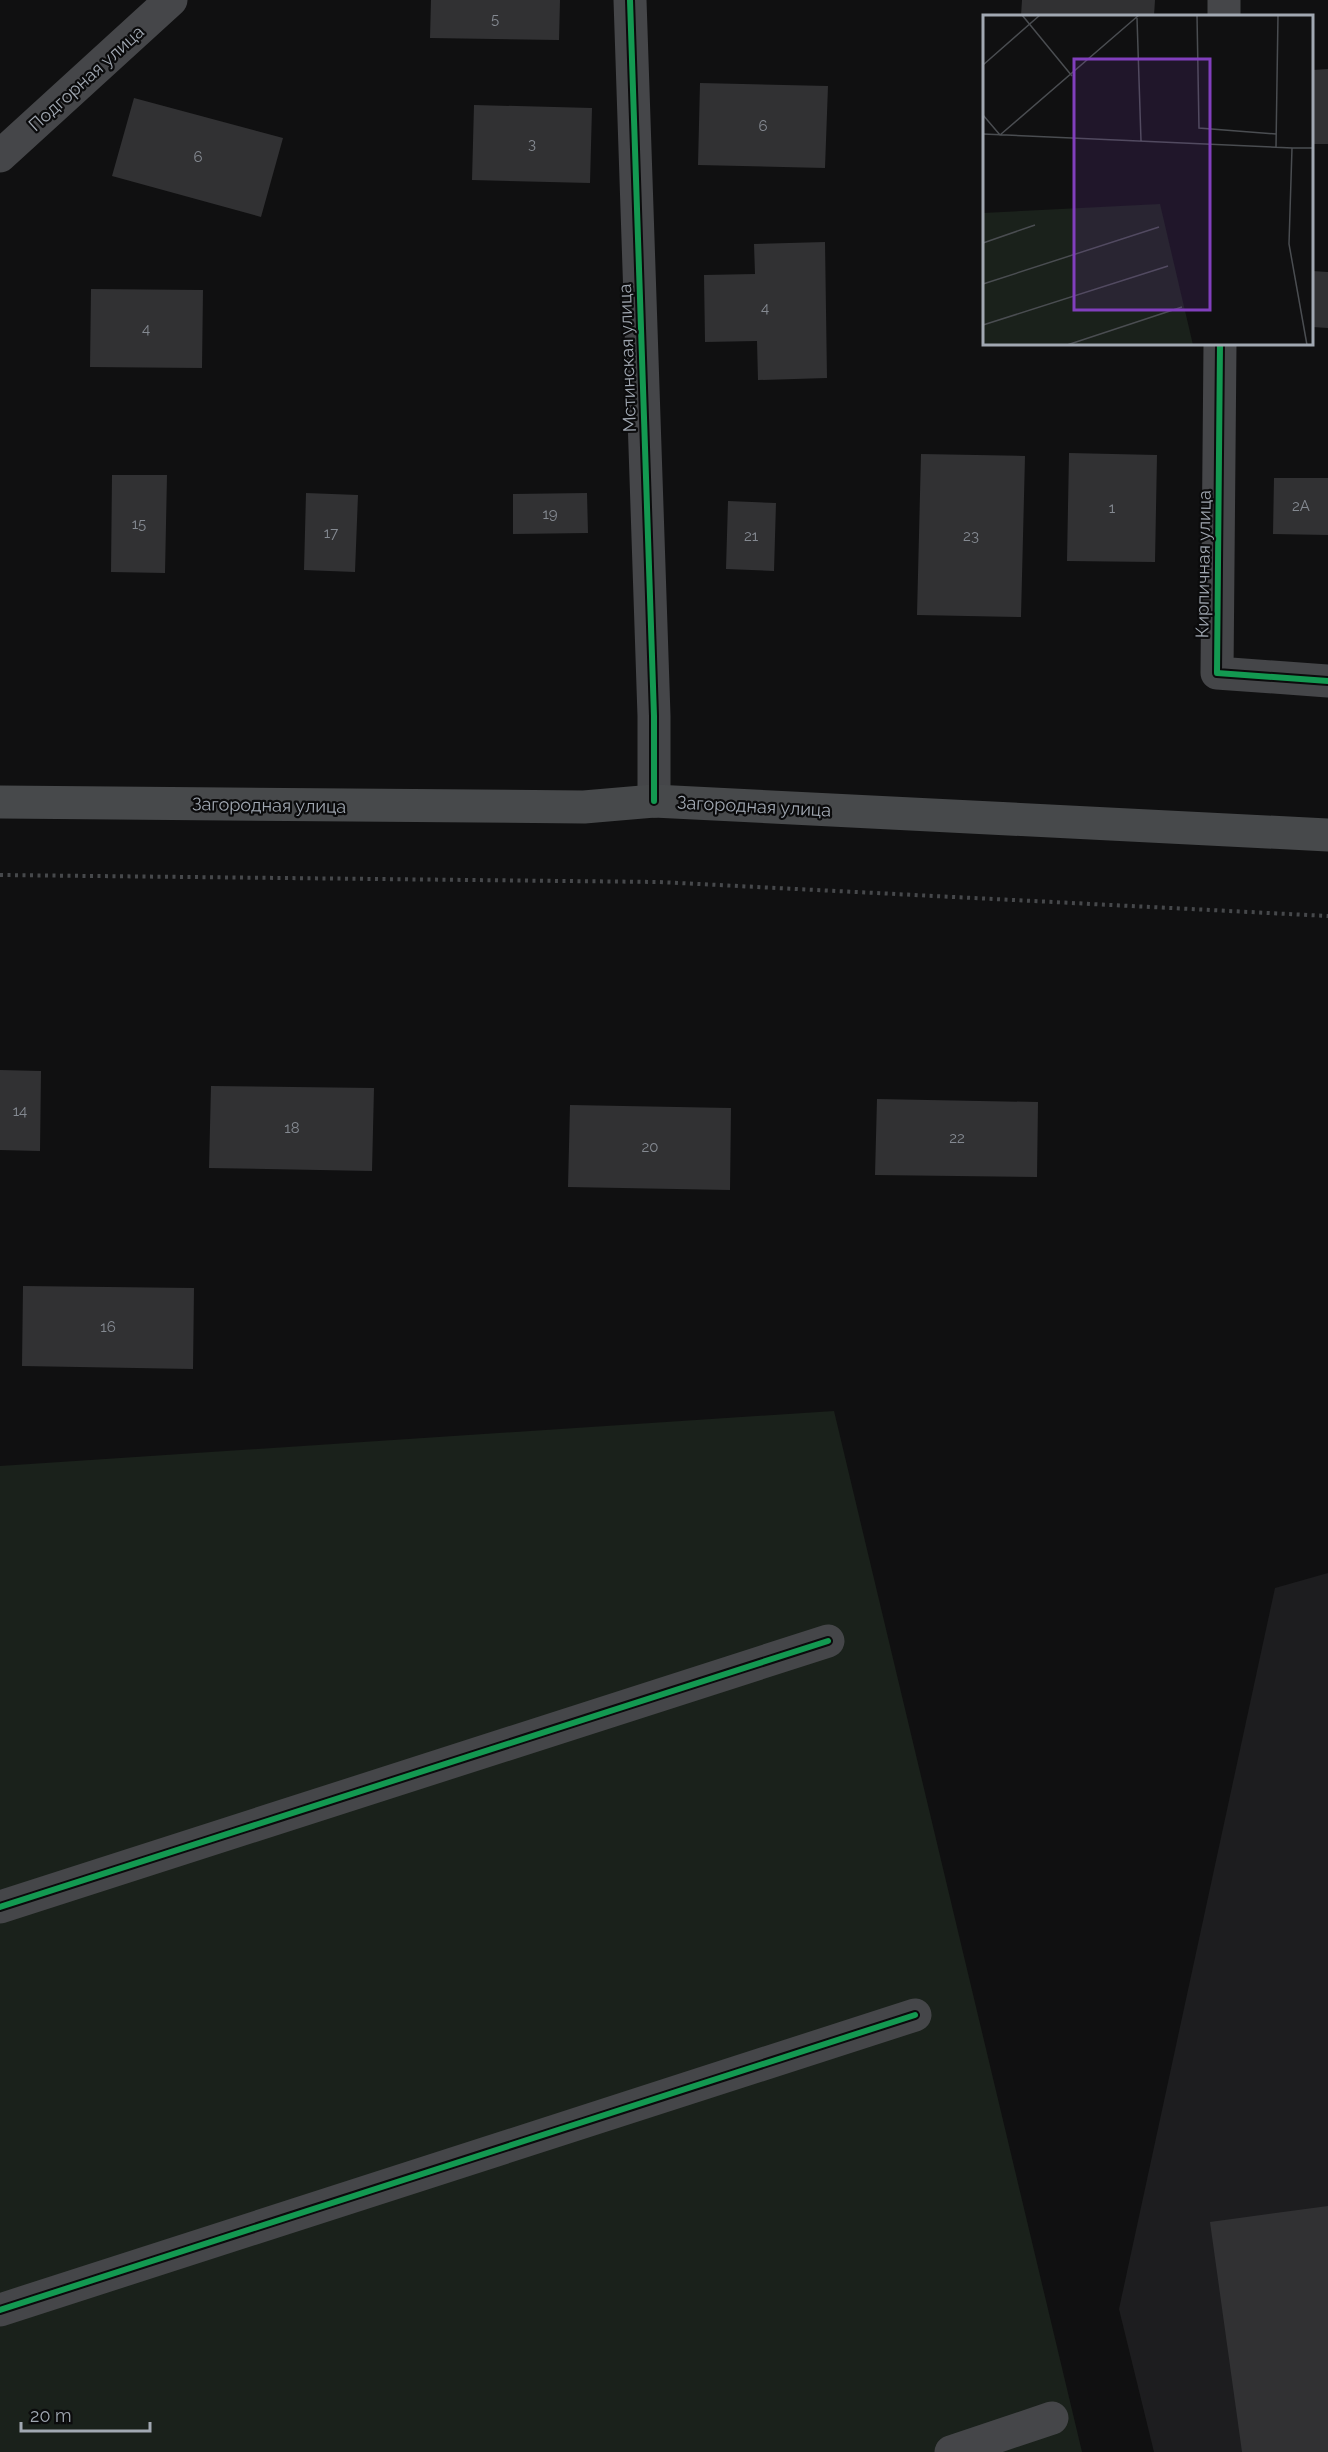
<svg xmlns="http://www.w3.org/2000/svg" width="1328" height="2452" viewBox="0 0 1328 2452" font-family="Raleway,sans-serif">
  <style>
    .built { fill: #1d1d1f }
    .green { fill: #1a211b }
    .building { fill: #313133 }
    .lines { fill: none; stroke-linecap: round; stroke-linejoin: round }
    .path { stroke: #46484b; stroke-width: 4; stroke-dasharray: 3 4.5; stroke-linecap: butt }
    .minor { stroke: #454649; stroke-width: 33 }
    .major { stroke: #47494b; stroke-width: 33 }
    .cycleway-casing { stroke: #0b0b0c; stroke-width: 10 }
    .cycleway { stroke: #139951; stroke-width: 6 }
    .labels { text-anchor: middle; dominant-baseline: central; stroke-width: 4.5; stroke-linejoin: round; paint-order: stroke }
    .number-label { font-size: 15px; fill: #858a92 }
    .street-label { font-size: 18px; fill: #a1a8b2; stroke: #0b0b0c }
    .inset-road { fill: none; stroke: #4a4d51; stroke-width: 1.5 }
    .view { fill: #813fbd; fill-opacity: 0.15; stroke: #813fbd; stroke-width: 3 }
    .inset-edge { fill: none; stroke: #a1a8b2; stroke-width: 3 }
  </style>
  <rect width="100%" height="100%" fill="#101011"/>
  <path class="built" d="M1328,1573V2452H1154L1119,2309L1275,1588Z"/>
  <path class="green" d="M834,1411L1082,2452H0V1466Z"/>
  <path class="building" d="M431,0H560L559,40L430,38Z
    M1022,0H1155L1154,16H1021Z
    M1328,69V144H1312V70Z
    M700,83L828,86L825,168L698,165Z
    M134,98L283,138L261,217L112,176Z
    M474,105L592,108L590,183L472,180Z
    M825,242L827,378L758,380L757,341L705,342L704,275L755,274L754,244Z
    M1312,271L1328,272V328L1312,327Z
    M91,289L203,290L202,368L90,367Z
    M1069,453L1157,455L1155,562L1067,561Z
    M921,454L1025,456L1021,617L917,615Z
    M112,475H167L165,573L111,572Z
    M1274,478H1328V535L1273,534Z
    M306,493L358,495L355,572L304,570Z
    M587,493L588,533L513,534V494Z
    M728,501L776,503L774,571L726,569Z
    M0,1070L41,1071L40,1151L0,1150Z
    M211,1086L374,1088L372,1171L209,1168Z
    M877,1099L1038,1102L1037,1177L875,1175Z
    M570,1105L731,1108L730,1190L568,1187Z
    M23,1286L194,1288L193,1369L22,1366Z
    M1328,2206V2452H1242L1210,2222Z"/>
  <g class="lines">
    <path class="path" d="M0,875L659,882L1328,916"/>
    <path class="minor" d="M630,0L654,716V801
      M1224,16V0
      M0,156L171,0
      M1220,344L1217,673L1328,681
      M0,1907L828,1641
      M0,2310L915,2015
      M951,2452L1052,2418"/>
    <path class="major" d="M0,802L584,807L654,801L1328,835"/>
    <defs>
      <path id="cycleway" d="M630,0L654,716V801
        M1220,344L1217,673L1328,681
        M0,1907L828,1641
        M0,2310L915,2015"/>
    </defs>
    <use href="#cycleway" class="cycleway-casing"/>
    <use href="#cycleway" class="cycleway"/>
  </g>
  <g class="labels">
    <g class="number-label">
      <text x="495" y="19">5</text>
      <text x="763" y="126">6</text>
      <text x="532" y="144">3</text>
      <text x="198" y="157">6</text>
      <text x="765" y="308">4</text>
      <text x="146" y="329">4</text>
      <text x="1301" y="506">2А</text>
      <text x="1112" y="508">1</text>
      <text x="550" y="514">19</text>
      <text x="139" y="524">15</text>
      <text x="331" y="533">17</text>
      <text x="751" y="536">21</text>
      <text x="971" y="536">23</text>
      <text x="20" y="1111">14</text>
      <text x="292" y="1128">18</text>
      <text x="957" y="1138">22</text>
      <text x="650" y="1147">20</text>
      <text x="108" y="1327">16</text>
    </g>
    <g class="street-label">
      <text transform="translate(86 78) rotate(-42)">Подгорная улица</text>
      <text transform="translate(627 358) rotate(-92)">Мстинская улица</text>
      <text transform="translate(1203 564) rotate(-89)">Кирпичная улица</text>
      <text transform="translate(269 805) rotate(1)">Загородная улица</text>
      <text transform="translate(754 806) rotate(3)">Загородная улица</text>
    </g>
  </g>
  <g transform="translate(983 15)">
    <rect width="330" height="330" fill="#101011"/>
    <path d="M177,189L210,330H0V198Z" fill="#1a211b"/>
    <path class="inset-road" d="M39,0L89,61M214,0L216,113L293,119M154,3L158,126M0,50L57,0M0,100L17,120L156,0M0,119L309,133L306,229L324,330M293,132L295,0M309,133H330M0,228L52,210M0,269L176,212M0,310L185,251M84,330L199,292"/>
    <path class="view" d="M91,44H227V295H91Z"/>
    <rect width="330" height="330" class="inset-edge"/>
  </g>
  <path d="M21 2422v9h129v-9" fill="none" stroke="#a1a8b2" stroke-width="3"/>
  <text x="30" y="2422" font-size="18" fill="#a1a8b2" stroke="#0b0b0c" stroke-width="4.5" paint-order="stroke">20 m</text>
</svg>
